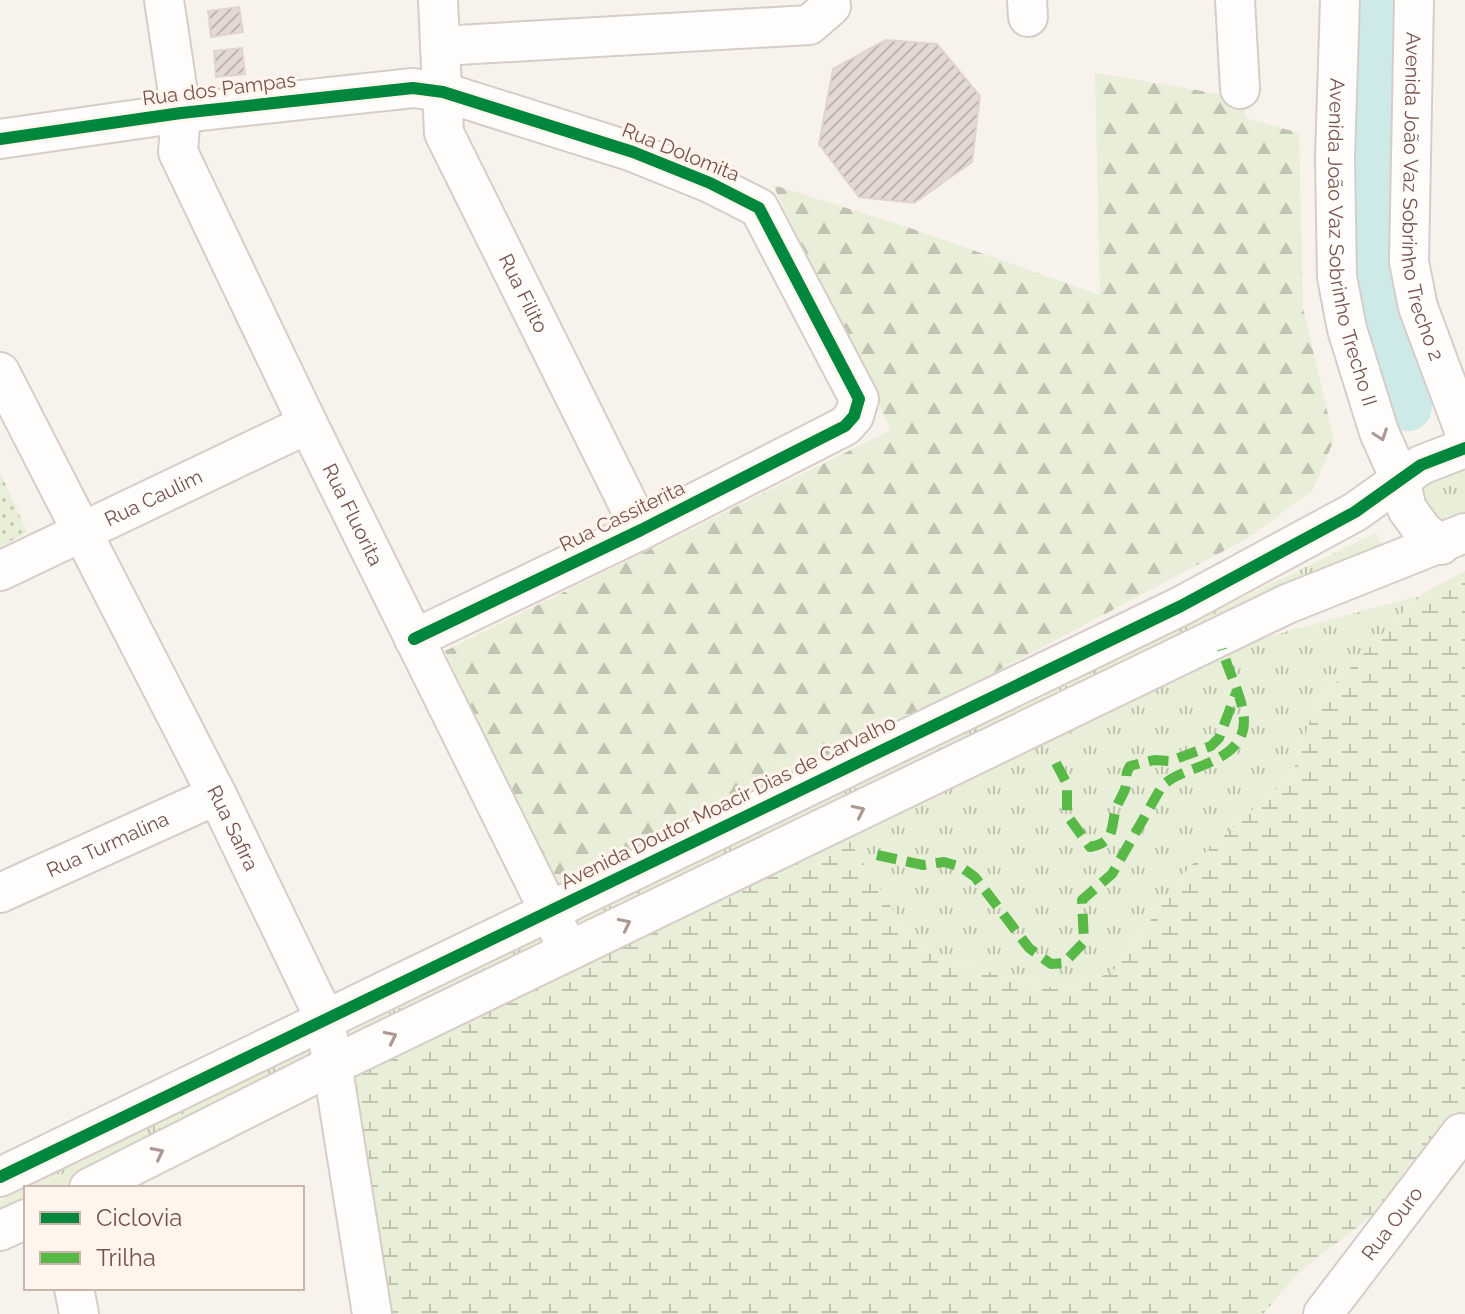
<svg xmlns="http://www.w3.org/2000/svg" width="1465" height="1314" viewBox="0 0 1465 1314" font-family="Raleway,sans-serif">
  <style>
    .grass { fill: url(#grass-dots) }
    .forest { fill: url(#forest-firs) }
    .wetland { fill: url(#wetland-marsh) }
    .park { fill: url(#park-tufts) }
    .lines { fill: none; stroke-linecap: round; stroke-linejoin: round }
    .river { stroke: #cdeae8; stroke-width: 48 }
    .building { fill: url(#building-hatch); stroke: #e1d4ce; stroke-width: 2 }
    .minor-casing { stroke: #d6cdc8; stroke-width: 42 }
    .minor { stroke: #fefdfc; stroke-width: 38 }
    .quiet { stroke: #58b947; stroke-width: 10; stroke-dasharray: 20 10; stroke-linecap: butt }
    .cycleway-casing { stroke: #fff5ed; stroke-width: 17 }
    .cycleway { stroke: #00873e; stroke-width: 12 }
    .oneway { stroke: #ad9892 }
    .labels { text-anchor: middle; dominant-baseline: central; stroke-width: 6; stroke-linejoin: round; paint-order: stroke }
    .street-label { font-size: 20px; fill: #77544b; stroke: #fff5ed }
  </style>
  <defs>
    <pattern id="grass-dots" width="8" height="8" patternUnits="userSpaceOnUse" patternTransform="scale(2)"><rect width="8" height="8" fill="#e8eed7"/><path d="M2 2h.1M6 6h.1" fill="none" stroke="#c1c3b0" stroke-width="1.8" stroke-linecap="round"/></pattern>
    <pattern id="forest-firs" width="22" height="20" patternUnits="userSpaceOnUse" patternTransform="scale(2)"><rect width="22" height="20" fill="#e8eed7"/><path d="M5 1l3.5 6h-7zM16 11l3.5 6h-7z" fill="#c1c3b0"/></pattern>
    <pattern id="wetland-marsh" width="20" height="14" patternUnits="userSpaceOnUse" patternTransform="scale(2)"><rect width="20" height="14" fill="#e8eed7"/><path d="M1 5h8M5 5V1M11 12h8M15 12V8" fill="none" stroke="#c1c3b0"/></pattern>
    <pattern id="park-tufts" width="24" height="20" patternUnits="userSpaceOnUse" patternTransform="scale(2)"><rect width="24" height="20" fill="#e8eed7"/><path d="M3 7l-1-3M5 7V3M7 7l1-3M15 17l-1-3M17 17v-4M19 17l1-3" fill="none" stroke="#c1c3b0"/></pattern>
    <pattern id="building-hatch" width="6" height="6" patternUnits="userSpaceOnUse" patternTransform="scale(2)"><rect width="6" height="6" fill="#e4d9d3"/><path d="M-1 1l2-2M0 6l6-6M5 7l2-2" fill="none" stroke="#beb3ad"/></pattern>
  </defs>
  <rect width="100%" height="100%" fill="#f8f2ec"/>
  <path class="grass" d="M0,472L27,532L0,547Z"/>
  <path class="forest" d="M1095,73L1243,98L1246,118L1299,133L1303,308L1334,440L1312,491L1248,538L890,728L553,890L445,651L891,430L773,185L907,227L1100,295Z"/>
  <path class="wetland" d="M1465,571V1119L1455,1112L1378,1211L1298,1273L1263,1314H382L342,1080L842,828L917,948L1008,978L1063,990L1112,972L1190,866L1292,775L1315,705L1418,596Z"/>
  <path class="park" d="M1460,469L1465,471V528L1433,525L1421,491L1426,480Z
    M1376,533L1382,544L347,1049L341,1036Z
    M1418,596L1315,705L1292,775L1190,866L1112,972L1063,990L1008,978L917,948L842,829L1222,649Z
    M311,1049L321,1065L67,1188H26Z
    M26,1188V1208L0,1220V1201Z"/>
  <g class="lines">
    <path class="river" d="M1372,0L1371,272L1383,336L1408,407"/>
  </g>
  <path class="building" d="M239,7L243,32L211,37L208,11Z
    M886,40L937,44L980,96L972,162L914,203L859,197L819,144L833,69Z
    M242,48L245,74L216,77L214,51Z"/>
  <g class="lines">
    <defs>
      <g id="minor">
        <path id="s1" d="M164,0L181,113L178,152L308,424L561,935"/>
        <path id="s2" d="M438,0L444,133L641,530"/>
        <path d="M1027,0L1028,17"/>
        <path d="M1235,0L1240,89"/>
        <path id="s3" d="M1340,0L1335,158L1337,277L1347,329L1379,432L1400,479L1407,509L1423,531L1441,545"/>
        <path id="s4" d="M1414,0L1409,262L1418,307L1465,433"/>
        <path d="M440,46L809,25L831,6L830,0"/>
        <path d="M0,139L181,113L413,88L443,92L633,152L710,183L759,208L859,399L854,416L845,426L641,530L414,639"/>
        <path id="s5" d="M0,372L217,795L325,1019L372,1314"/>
        <path id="s6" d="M0,571L308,424"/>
        <path id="s7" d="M0,893L217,795"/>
        <path d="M0,1177L1181,606L1355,512L1421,465L1465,448"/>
        <path d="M89,1188L331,1066L1287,604L1465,533"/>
        <path d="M0,1231L26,1219"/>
        <path d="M74,1288L79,1314"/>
        <path id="s8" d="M1323,1314L1461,1133"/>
      </g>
    </defs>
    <use href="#minor" class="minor-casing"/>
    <use href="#minor" class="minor"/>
    <path class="quiet" d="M1056,763L1067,784V815L1090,847C1116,842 1110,829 1116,809C1118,801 1125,793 1126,785C1127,776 1125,774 1130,766L1154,760L1170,761L1211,746L1219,738L1236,693
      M877,855L923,865L944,862L961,867L975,877L1029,948L1051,964L1064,963L1084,942L1082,900L1112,874L1162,786C1175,774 1190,771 1206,764C1270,738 1237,699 1222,649"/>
    <defs>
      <path id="cycleway" d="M0,139L181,113L413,88L443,92L633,152L710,183L759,208L859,399L854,416L845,426L641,530L414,639
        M0,1177L1181,606L1355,512L1421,465L1465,448"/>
    </defs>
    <use href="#cycleway" class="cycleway-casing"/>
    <use href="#cycleway" class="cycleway"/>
  </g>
  <defs><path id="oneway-chevron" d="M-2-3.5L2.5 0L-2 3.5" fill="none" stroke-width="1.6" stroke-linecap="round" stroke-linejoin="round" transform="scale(2)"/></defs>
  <g class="oneway">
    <use href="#oneway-chevron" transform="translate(1381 435) rotate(71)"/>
    <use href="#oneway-chevron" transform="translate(859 811) rotate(-26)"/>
    <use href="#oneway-chevron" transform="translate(625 924) rotate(-26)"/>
    <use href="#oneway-chevron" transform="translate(391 1037) rotate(-26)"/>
    <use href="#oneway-chevron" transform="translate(158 1153) rotate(-27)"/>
  </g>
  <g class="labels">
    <g class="street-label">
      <text transform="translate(219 89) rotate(-7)">Rua dos Pampas</text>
      <text transform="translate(681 152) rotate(22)">Rua Dolomita</text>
      <text stroke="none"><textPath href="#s4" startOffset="198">Avenida João Vaz Sobrinho Trecho 2</textPath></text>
      <text stroke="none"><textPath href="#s3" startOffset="244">Avenida João Vaz Sobrinho Trecho II</textPath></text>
      <text stroke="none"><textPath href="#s2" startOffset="312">Rua Filito</textPath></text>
      <text stroke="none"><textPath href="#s6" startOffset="170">Rua Caulim</textPath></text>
      <text stroke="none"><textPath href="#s1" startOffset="556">Rua Fluorita</textPath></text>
      <text transform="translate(622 516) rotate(-26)">Rua Cassiterita</text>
      <text transform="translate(728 802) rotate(-26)">Avenida Doutor Moacir Dias de Carvalho</text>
      <text stroke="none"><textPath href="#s5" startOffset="512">Rua Safira</textPath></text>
      <text stroke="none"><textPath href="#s7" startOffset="118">Rua Turmalina</textPath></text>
      <text stroke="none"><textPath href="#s8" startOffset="114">Rua Ouro</textPath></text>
    </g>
  </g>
  <rect x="24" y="1186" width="280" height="104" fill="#fff5ed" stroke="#c9b5ac" stroke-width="2"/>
  <rect x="40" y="1212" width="40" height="12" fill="#00873e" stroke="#c9b5ac" stroke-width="2"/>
  <text x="96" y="1226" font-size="24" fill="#77544b">Ciclovia</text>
  <rect x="40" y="1252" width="40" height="12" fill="#58b947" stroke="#c9b5ac" stroke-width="2"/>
  <text x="96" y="1266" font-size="24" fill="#77544b">Trilha</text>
</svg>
